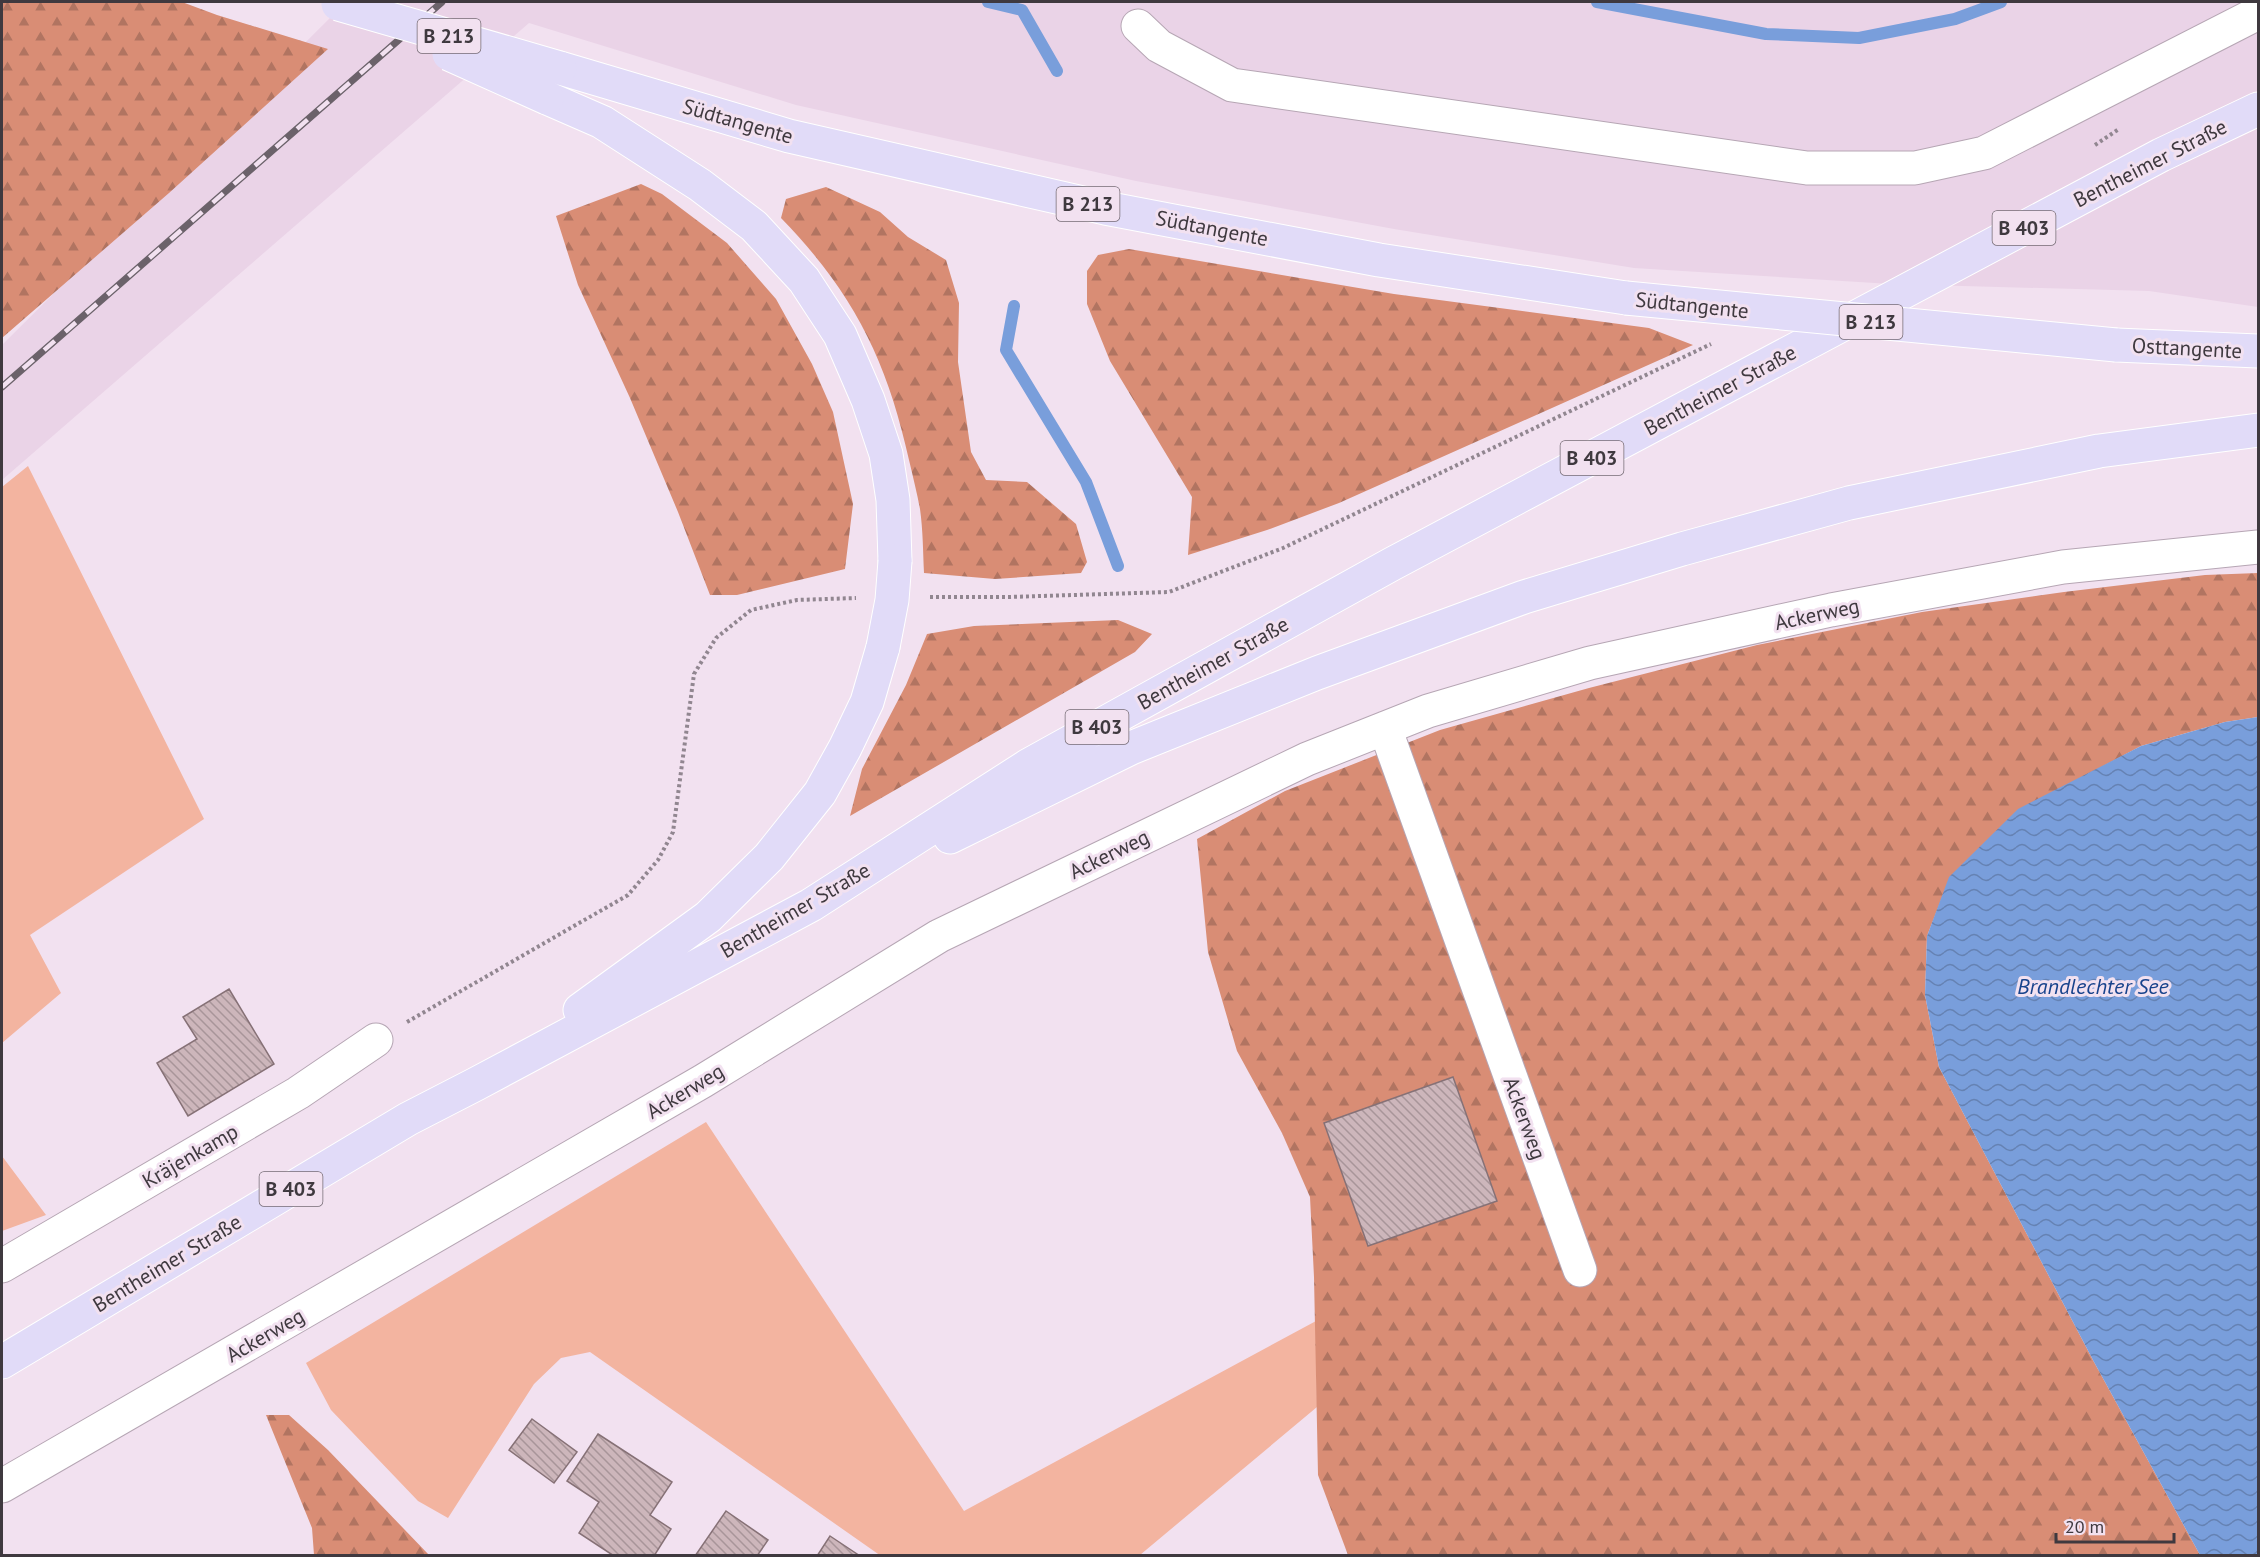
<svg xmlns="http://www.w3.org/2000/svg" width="2260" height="1557" viewBox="0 0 2260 1557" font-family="'PT Sans',sans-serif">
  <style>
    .built { fill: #ead3e7 }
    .green { fill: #f3b4a0 }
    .forest { fill: url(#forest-firs) }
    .water { fill: url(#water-waves) }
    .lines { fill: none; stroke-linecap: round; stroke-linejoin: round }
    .stream { stroke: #799edb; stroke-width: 12 }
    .building { fill: url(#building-back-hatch); stroke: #867176; stroke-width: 1.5 }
    .minor-casing { stroke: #b6a6b4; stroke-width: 35 }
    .major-casing { stroke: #fff; stroke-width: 35 }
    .path { stroke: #918690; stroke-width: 4; stroke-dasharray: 3 3; stroke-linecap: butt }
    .minor { stroke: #fff; stroke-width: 33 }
    .major { stroke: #e1dbf8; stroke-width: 33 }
    .rail-casing { stroke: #6b626a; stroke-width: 7 }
    .rail { stroke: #f2e1f0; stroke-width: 4.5; stroke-dasharray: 14; stroke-linecap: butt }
    .major-bridge-casing { stroke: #fff; stroke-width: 35; stroke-linecap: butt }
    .major-bridge { stroke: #e1dbf8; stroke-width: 33 }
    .labels { text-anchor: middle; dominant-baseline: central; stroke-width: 6; stroke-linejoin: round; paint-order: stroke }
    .shield { fill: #f2e1f0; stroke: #756b74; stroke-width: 1.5 }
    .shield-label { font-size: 20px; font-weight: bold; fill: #3f393f }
    .street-label { font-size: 21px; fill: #3f393f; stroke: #f2e1f0 }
    .water-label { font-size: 22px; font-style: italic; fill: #18438c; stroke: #f2e1f0 }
  </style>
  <defs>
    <pattern id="forest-firs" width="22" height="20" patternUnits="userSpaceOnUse" patternTransform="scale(1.5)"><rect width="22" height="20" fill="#d98d75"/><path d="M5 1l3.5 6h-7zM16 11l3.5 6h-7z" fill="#b17461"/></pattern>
    <pattern id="water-waves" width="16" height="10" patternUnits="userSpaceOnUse" patternTransform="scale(1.5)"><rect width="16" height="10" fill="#799edb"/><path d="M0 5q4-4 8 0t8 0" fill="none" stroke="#6582b3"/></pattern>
    <pattern id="building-back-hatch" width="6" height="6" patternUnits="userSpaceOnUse" patternTransform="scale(1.5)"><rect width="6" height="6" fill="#cdb6bb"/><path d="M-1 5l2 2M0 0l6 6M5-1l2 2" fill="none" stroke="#a89599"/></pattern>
  </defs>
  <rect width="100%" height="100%" fill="#f2e1f0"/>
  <path class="built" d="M346,2H2258V307L2149,291L1891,284L1634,268L1394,229L1136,181L796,105L529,23L2,480V345Z"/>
  <path class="green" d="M28,466L204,819L30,935L61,993L2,1043V487Z
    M706,1122L964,1511L1316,1321L1317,1407L1140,1555L881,1556L590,1352L561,1358L534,1384L448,1518L418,1501L331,1410L306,1363Z
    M2,1156L46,1215L2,1231Z"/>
  <path class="forest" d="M2,2H182L217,15L328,49L169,193L2,338Z
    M641,184L662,194L727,243L776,299L812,364L833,412L853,504L845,569L737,595H710L678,512L630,398L578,285L556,216Z
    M826,187L880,212L908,237L946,260L959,303L958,362L971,452L986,480L1027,482L1076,524L1087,562L1081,573L995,579L924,573C923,552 923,530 920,509C917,493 913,477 909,460C887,360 853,292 781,218L786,199Z
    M1129,249L1394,294L1649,328L1693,345L1339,503L1267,530L1188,555L1192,497L1110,361L1087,304V271L1098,255Z
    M2258,573V717L2225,722L2141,746L2094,771L1950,877L1927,936L1925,995L1939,1067L2094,1362L2200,1555H1348L1318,1475L1314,1277L1310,1197L1282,1133L1237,1051L1208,952L1197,839L1285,791L1440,730L1589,688L1757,645L1922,612L2064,592L2205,575Z
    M1118,620L1152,634L1135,652L850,816L862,769L906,685L927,634L974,626Z
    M266,1415H289L328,1450L429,1555H314L312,1528Z"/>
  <path class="water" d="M2258,717V1555H2200L2094,1362L1939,1067L1925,995L1927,936L1949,877L2018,809L2141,746L2225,722Z"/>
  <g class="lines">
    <path class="stream" d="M988,2L1022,10L1057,71
      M1597,2L1766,34L1859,38L1955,19L2001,2
      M1014,306L1006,350L1086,482L1118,566"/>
  </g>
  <path class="building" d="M229,989L274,1064L188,1116L157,1063L197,1039L183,1017Z
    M1453,1077L1497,1201L1368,1246L1324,1123Z
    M532,1419L577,1452L554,1483L509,1450Z
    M598,1434L672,1482L650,1515L671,1529L654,1556H614L579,1533L599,1502L567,1481Z
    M726,1511L768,1540L757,1556H695Z
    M830,1536L860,1556H817Z"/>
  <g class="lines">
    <defs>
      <path id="minor" d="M1138,26L1159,46L1232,85L1807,168H1915L1984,153L2258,13
        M1385,728L1580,1270
        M2,1266L298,1093L376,1040
        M2,1486L703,1081L939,936L1307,759L1428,711L1590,663L1831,610L2063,567L2258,547"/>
      <path id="major" d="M560,68L789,136L1105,208L1379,260L1626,298
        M547,98L602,122L700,185L754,226L804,280L840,335L868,400L886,454L893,500L895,561
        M2116,345L2258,351
        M950,837L1131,748L1317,673L1524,597L1682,549L1849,503L2099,451L2258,430
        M580,1010L708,917L769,857L820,793L845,748L867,702L883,647
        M2,1362L408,1119L476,1084L811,905L1029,765L1392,564L2161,155L2258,109"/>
    </defs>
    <use href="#minor" class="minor-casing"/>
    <use href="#major" class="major-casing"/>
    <path class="path" d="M2095,145L2119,129
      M930,597H1009L1169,592L1283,548L1711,344
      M407,1022L628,895L658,860L673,832L694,674L716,638L751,610L797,600L856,598"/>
    <use href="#minor" class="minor"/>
    <use href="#major" class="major"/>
    <defs>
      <path id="rail" d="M2,387L442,2"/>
    </defs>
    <use href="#rail" class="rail-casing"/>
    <use href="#rail" class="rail"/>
    <defs>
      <path id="major-bridge" d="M338,4L560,68
        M449,54L547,98
        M1626,298L2116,345
        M883,647L892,600L895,561"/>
    </defs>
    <use href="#major-bridge" class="major-bridge-casing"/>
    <use href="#major-bridge" class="major-bridge"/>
  </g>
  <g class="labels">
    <g class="shield">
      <rect x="417.5" y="19" width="63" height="34" rx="4.5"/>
      <rect x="1056.5" y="187" width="63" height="34" rx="4.5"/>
      <rect x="1992.5" y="211" width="63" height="34" rx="4.5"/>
      <rect x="1839.5" y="305" width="63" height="34" rx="4.5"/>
      <rect x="1560.5" y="441" width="63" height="34" rx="4.5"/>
      <rect x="1065.5" y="710" width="63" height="34" rx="4.5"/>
      <rect x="259.5" y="1172" width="63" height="34" rx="4.5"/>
    </g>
    <g class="shield-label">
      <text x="449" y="36">B 213</text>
      <text x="1088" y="204">B 213</text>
      <text x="2024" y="228">B 403</text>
      <text x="1871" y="322">B 213</text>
      <text x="1592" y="458">B 403</text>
      <text x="1097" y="727">B 403</text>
      <text x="291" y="1189">B 403</text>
    </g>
    <g class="street-label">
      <text transform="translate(738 121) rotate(16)">Südtangente</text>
      <text transform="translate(2150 163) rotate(-27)">Bentheimer Straße</text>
      <text transform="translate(1212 228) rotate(11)">Südtangente</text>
      <text transform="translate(1692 305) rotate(6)">Südtangente</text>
      <text transform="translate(2187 348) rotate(3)">Osttangente</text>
      <text transform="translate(1720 390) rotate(-28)">Bentheimer Straße</text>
      <text transform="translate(1817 614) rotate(-12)">Ackerweg</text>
      <text transform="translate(1213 663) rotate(-29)">Bentheimer Straße</text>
      <text transform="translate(1109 854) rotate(-26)">Ackerweg</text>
      <text transform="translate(795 910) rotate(-30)">Bentheimer Straße</text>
      <text transform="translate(685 1091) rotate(-31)">Ackerweg</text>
      <text transform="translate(1525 1118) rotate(70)">Ackerweg</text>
      <text transform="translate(190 1156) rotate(-30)">Kräjenkamp</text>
      <text transform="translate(167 1263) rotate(-31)">Bentheimer Straße</text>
      <text transform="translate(265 1335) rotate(-30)">Ackerweg</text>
    </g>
    <g class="water-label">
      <text x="2093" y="986">Brandlechter See</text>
    </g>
  </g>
  <rect width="2260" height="1557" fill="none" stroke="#3f393f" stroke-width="6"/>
  <path d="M2056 1533v9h118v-9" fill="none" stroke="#3f393f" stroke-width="3"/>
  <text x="2065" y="1533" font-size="18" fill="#3f393f" stroke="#f2e1f0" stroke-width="4.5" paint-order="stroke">20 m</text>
</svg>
